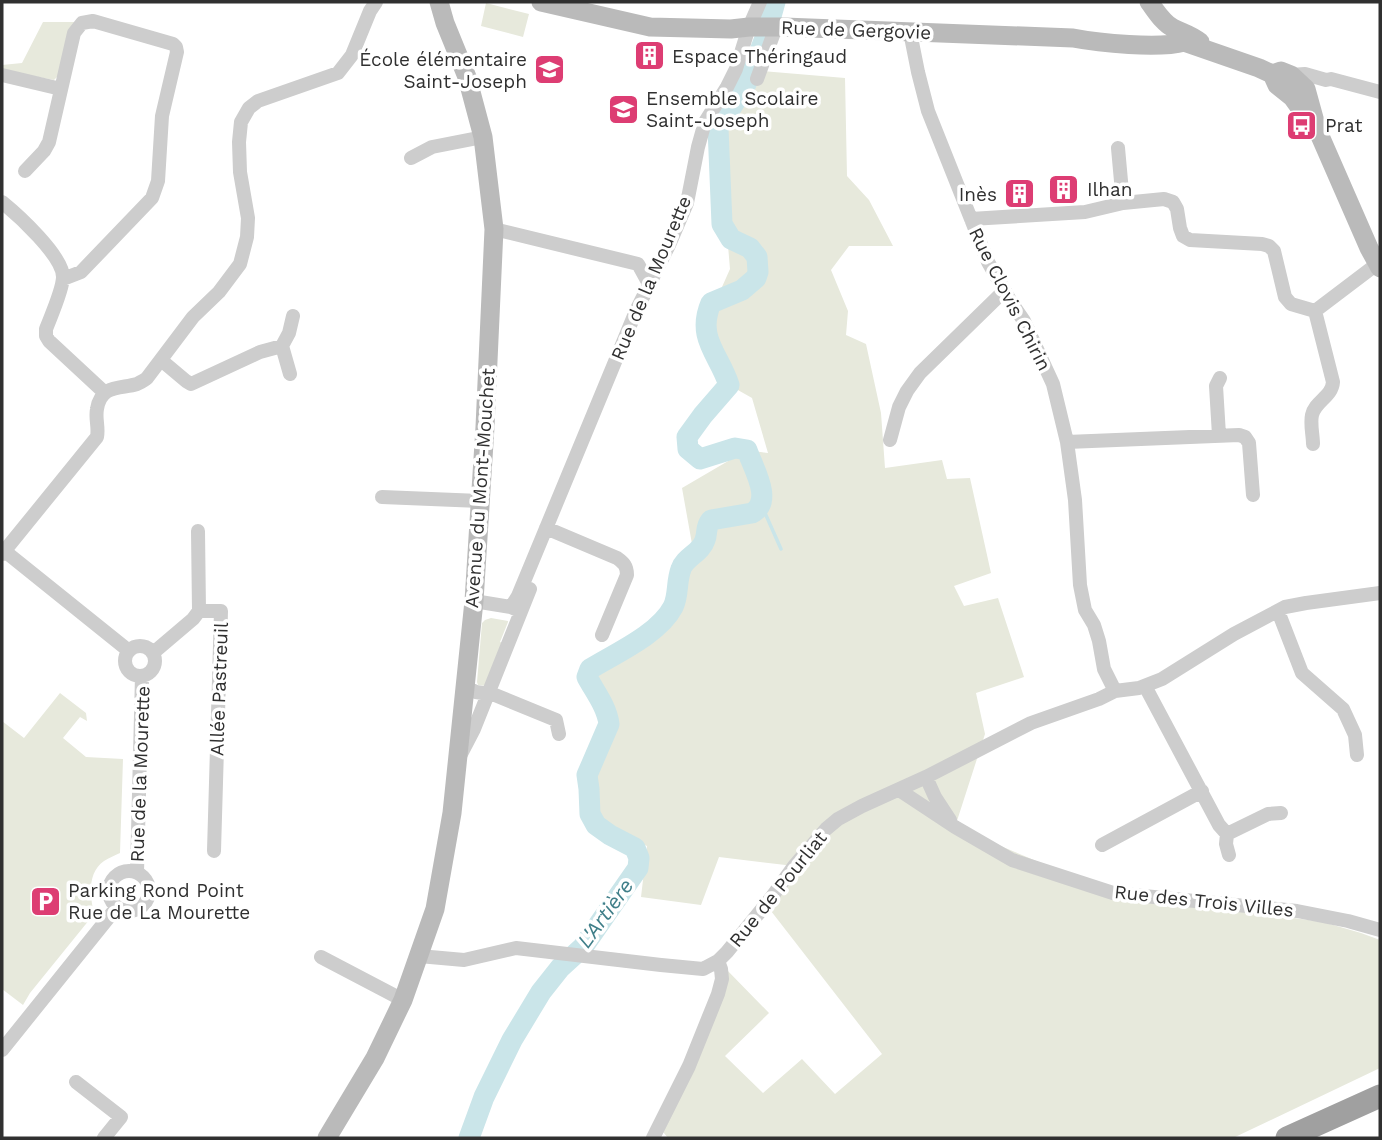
<svg xmlns="http://www.w3.org/2000/svg" width="1382" height="1140" viewBox="0 0 1382 1140" font-family="'Work Sans',sans-serif">
  <style>
    .green { fill: #e7e9dc }
    .lines { fill: none; stroke-linecap: round; stroke-linejoin: round }
    .stream { stroke: #cae5e9; stroke-width: 3.5 }
    .river { stroke: #cae5e9; stroke-width: 21 }
    .minor { stroke: #cdcdcd; stroke-width: 14 }
    .secondary { stroke: #bababa; stroke-width: 19 }
    .trunk { stroke: #a0a0a0; stroke-width: 23 }
    .labels { text-anchor: middle; dominant-baseline: central; stroke-width: 7; stroke-linejoin: round; paint-order: stroke }
    .street-label { font-size: 19px; fill: #303030; stroke: #fff }
    .poi-label { font-size: 19px; fill: #303030; stroke: #fff; text-anchor: start }
    .water-label { font-size: 21px; font-style: italic; fill: #407f89; stroke: #fff }
  </style>
  <rect width="100%" height="100%" fill="#fff"/>
  <path class="green" d="M486,3L529,14L523,37L481,26Z
    M43,22H75L58,76L54,80L2,70V65L22,63Z
    M751,70L845,78L847,176L869,200L893,246H849L831,270L848,311L846,335L866,344L881,413L885,468L942,460L947,479L970,478L991,573L954,586L964,606L998,598L1024,677L976,693L985,734L955,827L1113,893L1323,922L1361,933L1380,940V1068L1233,1138H668L659,1127L725,968L769,1013L725,1056L763,1093L802,1059L835,1094L882,1054L771,911L794,866L719,857L701,905L641,897L647,846L596,825L587,775L609,724L608,716L590,669L655,628L678,594L694,555L682,488L747,450L768,453L752,398L729,385L706,323L730,269L718,128Z
    M491,618L508,621V622L500,642L503,643L486,686L478,685L477,682L482,623L485,620Z
    M60,693L86,713L87,721L80,717L63,738L86,757L123,759L120,853C115,855 109,858 104,861C87,873 90,896 94,914L30,993L23,1005L2,989V721L24,738Z"/>
  <g class="lines">
    <path class="stream" d="M761,504L781,549"/>
    <path class="river" d="M469,1138L484,1097L512,1040L541,992L560,968L583,947L638,868L639,858L635,848L610,835L596,825L590,814L589,789L587,775L609,724C607,707 595,692 587,677L590,669C616,653 659,634 673,607C679,595 676,582 681,569C685,557 701,553 705,540C708,532 705,527 711,520L752,513C774,501 753,468 747,450L735,448L700,459L688,449L687,437L703,415L729,385C719,354 696,338 711,303L742,290L756,278L758,272L757,257L750,248L731,239L722,224L718,128L745,86L758,56L765,38L775,2"/>
    <path class="minor" d="M910,32L918,72L928,111L971,219L988,262L1011,302L1024,321L1053,384L1067,442L1075,500L1080,585L1085,610L1094,625L1099,641L1104,669L1115,691
      M2,75L61,89
      M1291,75L1305,74L1326,80L1331,79L1380,92
      M757,79L776,27
      M1118,148L1123,203
      M411,158L432,147L483,137
      M25,171L44,151L49,142L74,33L82,23L93,21L173,44L176,47L177,52L162,116L158,181L152,198L81,272L63,279
      M2,202C18,215 63,256 63,277C63,289 51,316 46,329V336L49,341L105,393
      M971,219L1085,212L1123,203L1164,199L1173,202L1177,209L1180,228L1183,236L1190,240L1262,244L1269,246L1274,251L1285,297L1291,304L1315,311
      M494,229L638,264L649,284
      M1315,311L1377,264
      M161,360L186,381L191,384L260,352L282,346
      M290,374L282,346L289,333L293,316
      M1219,435L1216,386L1220,378
      M890,440L899,407L907,391L920,373L1004,291
      M1067,442L1239,435L1245,437L1249,443L1253,495
      M1313,444C1313,435 1310,424 1312,415C1315,401 1332,397 1333,382L1315,311
      M382,497L480,501
      M546,528L617,558C624,563 627,566 627,575L602,635
      M198,531L199,611
      M2,549L129,651
      M2,554L97,437C99,427 95,419 97,409C101,384 121,389 137,384C139,383 146,379 147,378L193,317L219,292L240,264L247,237L248,218L240,172L239,142L241,122L249,108L258,101L338,73L352,55L370,11L376,2
      M474,601L511,607L520,611
      M511,607L518,596L636,311L669,245L687,203L698,147L705,122L727,87L736,69L749,27L760,2
      M1278,611L1302,673L1343,709L1355,735L1357,755
      M125 661a15 15 0 1 1 30 0a15 15 0 1 1-30 0Z
      M153,653L193,619L199,611H221L214,851
      M465,682L470,689L476,692L495,695L556,720L559,734
      M1145,686L1219,825L1227,834L1268,814L1281,813
      M461,754L474,729L530,589
      M926,777L935,797L950,820
      M899,790L955,827L1012,860L1113,893L1297,911L1348,921L1380,930
      M1227,834L1226,844L1229,855
      M1102,845L1202,791
      M109 891a20 20 0 1 1 40 0a20 20 0 1 1-40 0Z
      M137,872L142,676
      M419,956L464,960L516,948L661,965L703,969L718,961L727,952L771,898L794,866L826,829L838,819L862,806L926,777L1031,723L1099,699L1115,691L1139,688L1162,679L1234,634L1285,607L1306,603L1380,593
      M321,957L403,1000
      M2,1050L117,907
      M76,1082L121,1117L104,1138
      M653,1138L689,1066L718,994L722,979L721,969L718,961"/>
    <path class="secondary" d="M541,2L650,27L731,29L749,27H784L1073,38C1099,43 1159,49 1184,42L1259,68L1272,74L1277,85L1292,97L1310,122L1317,129
      M1149,2C1156,11 1163,23 1173,28C1183,33 1192,35 1200,42
      M1272,74L1281,71L1291,75L1306,89L1317,129L1369,248L1380,268
      M327,1138L375,1058L403,1000L435,909L452,813L474,601L485,427L494,229L483,137L467,77L445,23L439,2"/>
    <path class="trunk" d="M1287,1138L1380,1096"/>
  </g>
  <defs>
    <symbol id="building-square" viewBox="-11 -11 22 22"><rect x="-9" y="-9" width="18" height="18" rx="4" fill="#dd3d73" stroke="#fff"/><path d="M-4-6H4V6H1V3H-1V6H-4ZM-2.5-4.3h1.7v1.8h-1.7ZM.8-4.3h1.7v1.8H.8ZM-2.5-1h1.7V.8h-1.7ZM.8-1h1.7V.8H.8Z" fill="#fff"/></symbol>
    <symbol id="school-square" viewBox="-11 -11 22 22"><rect x="-9" y="-9" width="18" height="18" rx="4" fill="#dd3d73" stroke="#fff"/><path d="M0-5L7-2L0 1L-7-2ZM-4 1L0 2.5L4 1V4Q0 6-4 4Z" fill="#fff"/></symbol>
    <symbol id="bus-square" viewBox="-11 -11 22 22"><rect x="-9" y="-9" width="18" height="18" rx="4" fill="#dd3d73" stroke="#fff"/><path d="M-5-6H5V4H4V6H2V4H-2V6H-4V4H-5ZM-3.5-4V0h7V-4ZM-3.5 1.2v1.5H-2V1.2ZM2 1.2v1.5H3.5V1.2Z" fill="#fff"/></symbol>
    <symbol id="parking-square" viewBox="-11 -11 22 22"><rect x="-9" y="-9" width="18" height="18" rx="4" fill="#dd3d73" stroke="#fff"/><path d="M-3.5-5.5H1a3.5 3.5 0 0 1 0 7H-1V5.5H-3.5ZM-1-3.4V-.6H.8a1.4 1.4 0 0 0 0-2.8Z" fill="#fff"/></symbol>
  </defs>
  <g fill-rule="evenodd">
    <use href="#building-square" x="632" y="38" width="35" height="35"/>
    <use href="#school-square" x="532" y="52" width="35" height="35"/>
    <use href="#school-square" x="606" y="92" width="35" height="35"/>
    <use href="#bus-square" x="1284" y="108" width="35" height="35"/>
    <use href="#building-square" x="1046" y="172" width="35" height="35"/>
    <use href="#building-square" x="1002" y="176" width="35" height="35"/>
    <use href="#parking-square" x="28" y="884" width="35" height="35"/>
  </g>
  <g class="labels">
    <g class="street-label">
      <text transform="translate(856 30) rotate(2)">Rue de Gergovie</text>
      <text transform="translate(651 278) rotate(-67)">Rue de la Mourette</text>
      <text transform="translate(1010 299) rotate(63)">Rue Clovis Chirin</text>
      <text transform="translate(480 488) rotate(-86)">Avenue du Mont-Mouchet</text>
      <text transform="translate(219 689) rotate(-88)">Allée Pastreuil</text>
      <text transform="translate(140 774) rotate(-88)">Rue de la Mourette</text>
      <text transform="translate(778 889) rotate(-51)">Rue de Pourliat</text>
      <text transform="translate(1204 901) rotate(6)">Rue des Trois Villes</text>
    </g>
    <g class="poi-label">
      <text x="672" y="56">Espace Théringaud</text>
      <text x="527" y="59" text-anchor="end">École élémentaire<tspan x="527" dy="22">Saint-Joseph</tspan></text>
      <text x="646" y="98">Ensemble Scolaire<tspan x="646" dy="22">Saint-Joseph</tspan></text>
      <text x="1325" y="125">Prat</text>
      <text x="1087" y="189">Ilhan</text>
      <text x="997" y="194" text-anchor="end">Inès</text>
      <text x="68" y="890">Parking Rond Point<tspan x="68" dy="22">Rue de La Mourette</tspan></text>
    </g>
    <g class="water-label">
      <text transform="translate(605 913) rotate(-54)">L'Artière</text>
    </g>
  </g>
  <rect width="1382" height="1140" fill="none" stroke="#303030" stroke-width="7"/>
</svg>
